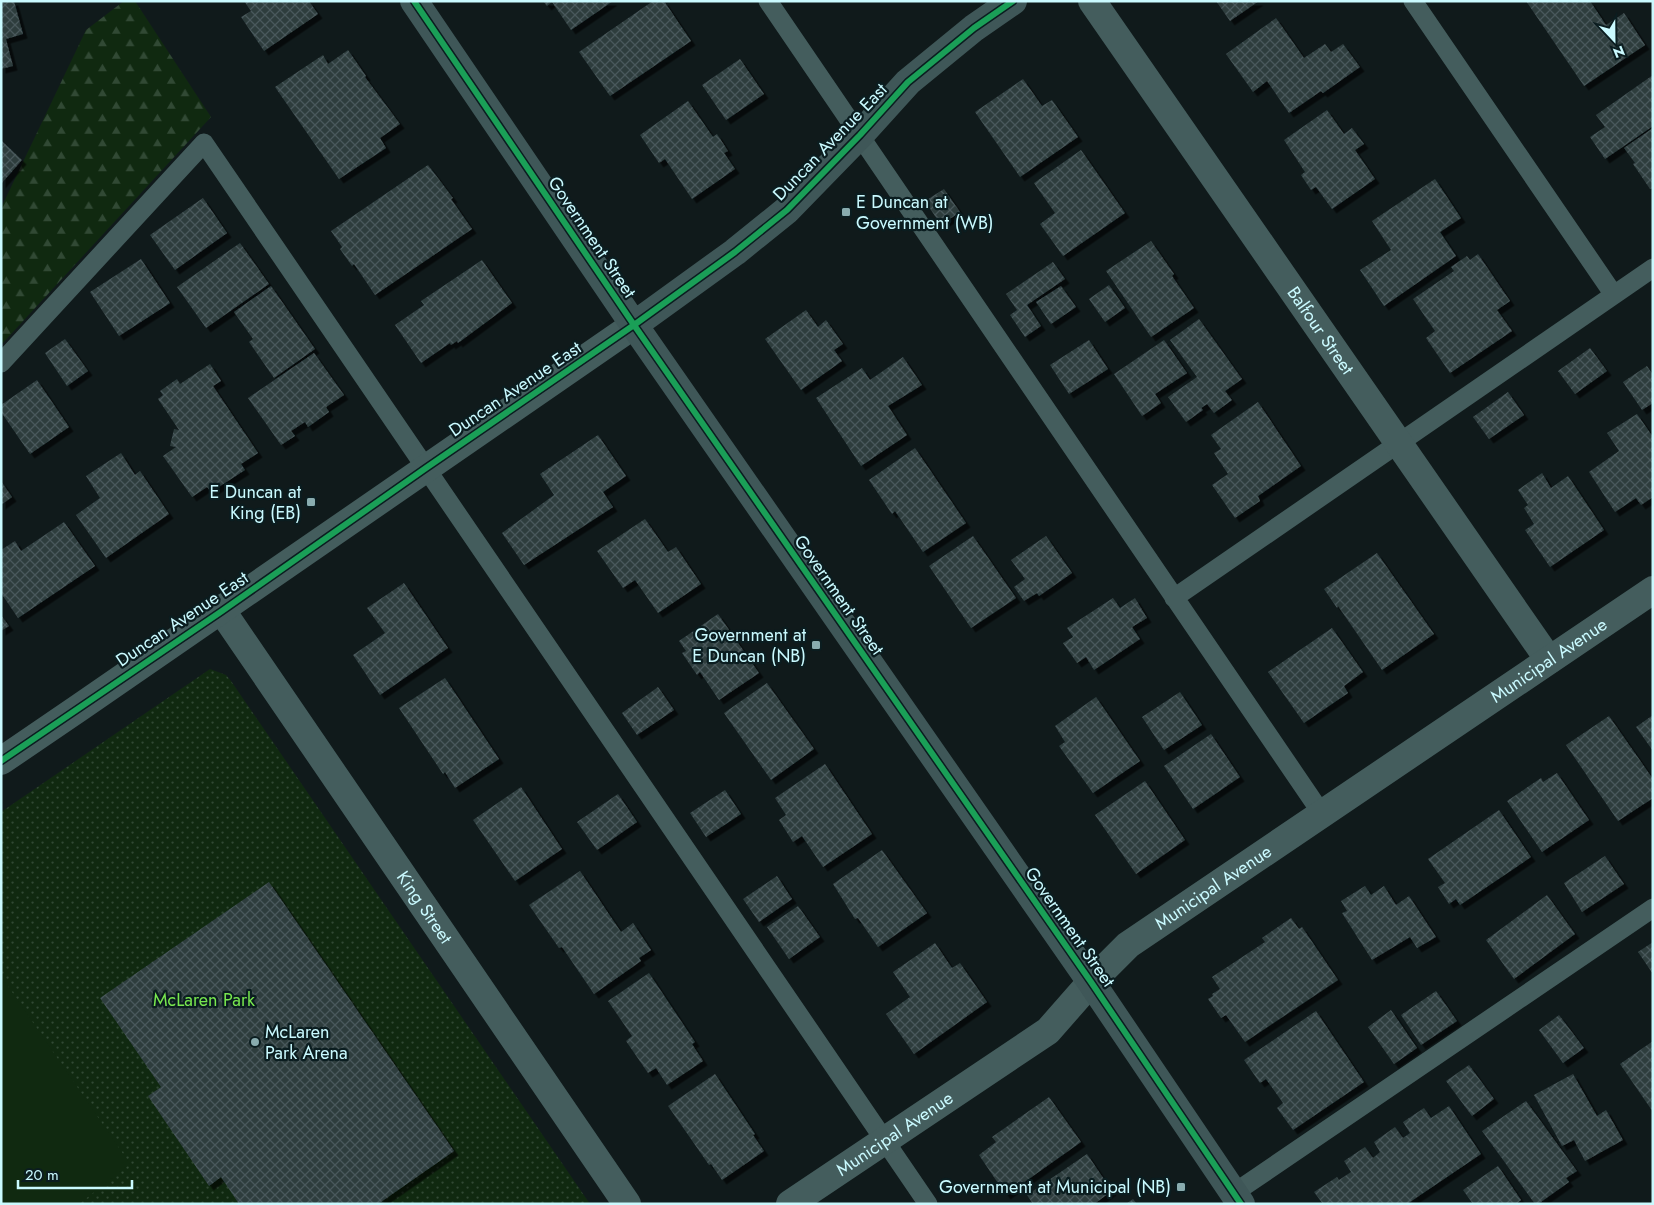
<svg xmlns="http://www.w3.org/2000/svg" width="1654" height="1205" viewBox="0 0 1654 1205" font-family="Jost,sans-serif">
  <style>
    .forest { fill: url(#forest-firs) }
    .park { fill: url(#park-dots) }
    .garden { fill: #102910 }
    .building { fill: url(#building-cross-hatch); filter: url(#shadow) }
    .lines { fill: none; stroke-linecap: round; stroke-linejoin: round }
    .lane { stroke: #445d5d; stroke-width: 19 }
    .street { stroke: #445d5d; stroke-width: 28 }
    .secondary { stroke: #3f5758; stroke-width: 28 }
    .cycleway-casing { stroke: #0b1d20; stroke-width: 9 }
    .cycleway { stroke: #1a9f57; stroke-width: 6 }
    .poi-dot { fill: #89acaf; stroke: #0b1d20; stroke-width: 2 }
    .labels { text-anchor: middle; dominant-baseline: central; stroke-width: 4.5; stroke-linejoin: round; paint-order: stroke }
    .street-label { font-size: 18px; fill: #cafaff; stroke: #0b1d20 }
    .poi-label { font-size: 18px; fill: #cafaff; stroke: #0b1d20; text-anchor: end }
    .park-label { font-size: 18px; fill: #78e74f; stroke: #0b1d20 }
  </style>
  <defs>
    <pattern id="forest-firs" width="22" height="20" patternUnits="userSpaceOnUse" patternTransform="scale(1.25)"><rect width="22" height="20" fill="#102910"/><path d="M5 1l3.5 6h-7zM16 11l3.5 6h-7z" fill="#314934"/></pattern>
    <pattern id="park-dots" width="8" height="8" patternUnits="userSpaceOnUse" patternTransform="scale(1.25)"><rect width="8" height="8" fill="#102910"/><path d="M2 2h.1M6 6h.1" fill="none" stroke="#314934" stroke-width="1.8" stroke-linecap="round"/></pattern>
    <pattern id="building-cross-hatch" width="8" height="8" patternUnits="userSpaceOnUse" patternTransform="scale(1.25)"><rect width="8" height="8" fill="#2d3c3e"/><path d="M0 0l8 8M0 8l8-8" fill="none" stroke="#4a595b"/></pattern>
    <filter id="shadow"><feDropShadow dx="4.5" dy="4.5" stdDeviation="0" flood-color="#0009"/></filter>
  </defs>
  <rect width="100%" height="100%" fill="#101a1b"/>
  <path class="forest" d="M124,1H135L211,117L1,345V208L86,30Z"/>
  <path class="park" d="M210,669L226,675L231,681L590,1204H1V812Z"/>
  <path class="garden" d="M1,976L130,1164L79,1204H1Z"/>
  <path class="building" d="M7,1H14L23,34L6,39L13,66L1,69V3Z
    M244,1H309L318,14L264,51L241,17L251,11Z
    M543,1H613L571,30L552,2L547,6Z
    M653,1H664L691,41L610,96L579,52Z
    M1216,1H1259L1230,21Z
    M1526,1H1590L1606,25L1624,13L1645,45L1584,86Z
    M1276,18L1304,58L1325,44L1331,52L1343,44L1360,67L1323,93L1321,91L1289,113L1267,81L1253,92L1226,54Z
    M348,50L366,76L365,77L400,124L380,138L386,148L339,179L275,87L323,55L328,64Z
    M740,59L764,94L726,120L702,85Z
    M1653,75V126L1605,159L1590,137L1605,127L1596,115Z
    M1023,79L1042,106L1052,100L1078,137L1020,177L975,112Z
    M688,101L713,137L717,134L728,151L724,153L735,169L692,199L665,159L659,163L640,135Z
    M1327,110L1344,134L1352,128L1364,144L1355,150L1375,179L1332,209L1316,187L1311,190L1301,175L1305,172L1284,140Z
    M1653,128V188L1650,189L1633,164L1635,163L1624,148Z
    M1,140L22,160L1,184Z
    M1081,150L1125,213L1063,256L1040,224L1055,213L1034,183Z
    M428,165L453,198L451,199L472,229L375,295L354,264L352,266L340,249L342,247L331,231Z
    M1435,179L1461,218L1440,232L1456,256L1384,306L1360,270L1391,250L1372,221Z
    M944,189L960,212L941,225L925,201Z
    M203,198L227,233L175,270L150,235Z
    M1151,241L1174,274L1172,276L1194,308L1151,337L1106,271Z
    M240,243L269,284L206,328L177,287Z
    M1478,254L1510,301L1497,310L1512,331L1450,373L1426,338L1435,331L1413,299L1454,271L1451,267L1467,256L1470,260Z
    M141,259L170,303L119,336L90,292Z
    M482,260L512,303L458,343L457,341L451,345L450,343L421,363L395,325L424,305L421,301Z
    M1053,262L1065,279L1027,305L1041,326L1025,337L1010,315L1017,310L1006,294Z
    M1109,285L1125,308L1105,322L1089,299Z
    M271,286L315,349L274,378L249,342L253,339L234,312Z
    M1061,286L1076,307L1051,324L1036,302Z
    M806,310L818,327L826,320L843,344L834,350L842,361L801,390L765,339Z
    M1199,319L1242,379L1225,391L1232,400L1214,413L1207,404L1201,408L1203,410L1186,422L1168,397L1197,377L1170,340Z
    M65,339L88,371L67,386L45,353Z
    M1089,340L1108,369L1069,394L1050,365Z
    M1164,340L1187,373L1155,394L1161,403L1142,416L1114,374Z
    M1590,348L1607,371L1575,394L1558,371Z
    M314,353L344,395L326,407L329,412L308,427L305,422L291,431L295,436L281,445L248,398Z
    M903,357L922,385L888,406L907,435L861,466L816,398L862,368L870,380Z
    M210,364L221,381L213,386L258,453L241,464L245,470L211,492L207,487L192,497L163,456L176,447L170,446L174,429L179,430L158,399L163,395L160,391L177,379L180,384Z
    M1647,366L1653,375V403L1642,410L1623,382Z
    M37,380L69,427L30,454L1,412V405Z
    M1508,392L1524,415L1489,439L1473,417Z
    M1258,402L1301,466L1258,496L1260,501L1235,518L1212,485L1228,474L1214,453L1221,449L1211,435Z
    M1637,414L1653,437V497L1641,505L1636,498L1615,512L1589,472L1619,451L1607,433Z
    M598,435L626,476L603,492L613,507L524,565L502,533L554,495L540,474Z
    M915,448L966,523L923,552L895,511L892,514L869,480Z
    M121,453L135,475L140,471L169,514L106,558L76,515L100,498L86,476Z
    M1542,473L1551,488L1568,476L1604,530L1550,567L1525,530L1534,524L1524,508L1528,505L1518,490Z
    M1,481L12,497L1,505Z
    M645,519L668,552L676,547L701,584L658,613L635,580L623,588L597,551Z
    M64,522L95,566L18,618L1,593V550L15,541L21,551Z
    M973,536L1016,598L971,628L929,566Z
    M1046,536L1072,573L1039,596L1037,593L1024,601L1014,587L1025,579L1011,560Z
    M1377,553L1434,634L1382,670L1338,606L1337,608L1324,589Z
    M404,583L448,648L380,695L353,655L385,633L367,608Z
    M1113,598L1120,608L1135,598L1147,618L1132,627L1140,639L1094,670L1086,657L1077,663L1063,643L1073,637L1067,628Z
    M718,614L759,673L719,700L700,672L697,675L682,653L686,651L679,641Z
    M1,615L9,626L1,631Z
    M1332,628L1363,672L1344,686L1348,693L1304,723L1268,672Z
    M445,678L499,759L455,788L445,772L443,774L399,708Z
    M767,683L814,749L771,780L724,713Z
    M658,687L674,710L637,735L622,713Z
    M1180,692L1202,725L1164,750L1142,717Z
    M1096,697L1140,761L1093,793L1059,746L1065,742L1055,726Z
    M1653,715V751L1636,727Z
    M1609,716L1653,779V798L1618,821L1566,745Z
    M1211,734L1240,777L1193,809L1164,766Z
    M825,764L872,834L823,867L802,836L793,842L779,820L786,815L775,798Z
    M1557,773L1589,820L1542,852L1507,801L1541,778L1543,782Z
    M1145,781L1185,840L1136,874L1095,815Z
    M521,787L562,849L515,881L473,820Z
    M725,790L741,814L706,837L690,813Z
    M618,794L637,822L597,850L577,822Z
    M1499,810L1531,857L1460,905L1456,899L1449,904L1438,887L1445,883L1428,859Z
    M882,850L927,913L878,947L858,918L855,919L833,884Z
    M1605,856L1624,884L1582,912L1564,883Z
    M580,871L621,932L633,923L651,950L639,958L641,961L594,994L562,947L559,948L529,905Z
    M777,876L792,899L759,922L743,899Z
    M269,882L454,1151L378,1204H239L221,1177L209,1186L148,1096L161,1087L100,998Z
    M1365,886L1371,895L1384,886L1396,905L1409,896L1436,937L1417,948L1410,937L1372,960L1342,913L1347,911L1341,901Z
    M1547,895L1575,934L1514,979L1486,940Z
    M798,906L820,937L789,959L767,927Z
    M1291,918L1299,929L1302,927L1338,980L1245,1042L1226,1015L1221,1018L1208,999L1213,996L1212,994L1220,989L1212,977L1265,942L1262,938Z
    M1653,942V974L1638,952Z
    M935,943L952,968L960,963L987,1002L914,1054L886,1014L910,997L893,972Z
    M649,973L695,1042L692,1044L703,1061L667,1085L656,1068L648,1073L626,1041L632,1036L608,1001Z
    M1436,991L1457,1021L1421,1045L1401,1015Z
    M1391,1010L1417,1048L1394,1064L1368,1027Z
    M1316,1011L1364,1082L1293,1130L1277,1108L1283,1103L1266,1079L1260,1083L1244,1060Z
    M1559,1015L1584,1048L1563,1063L1539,1030Z
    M1653,1041V1112L1620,1064Z
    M1469,1065L1494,1099L1472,1116L1446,1081Z
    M715,1074L755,1134L753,1135L764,1151L722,1180L711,1164L709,1165L668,1106Z
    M1573,1074L1597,1116L1606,1110L1623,1140L1585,1161L1574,1140L1562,1146L1534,1095Z
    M1049,1097L1081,1142L1006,1195L979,1155L996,1142L992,1137Z
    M1526,1101L1577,1171L1566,1178L1569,1182L1538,1204H1535L1482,1131Z
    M1449,1106L1481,1154L1407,1204H1323L1314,1192L1337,1177L1339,1180L1351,1172L1344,1161L1365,1147L1373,1158L1380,1152L1374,1142L1395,1127L1403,1138L1410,1133L1403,1122L1424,1108L1431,1118Z
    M1087,1154L1112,1191L1094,1204H1033L1027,1195Z
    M1498,1166L1521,1200L1516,1204H1473L1463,1190Z
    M1133,1199L1137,1204H1126Z"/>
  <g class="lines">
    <path class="lane" d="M768,1L1322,814
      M1413,1L1614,295
      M1,363L204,143L928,1204
      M1174,598L1653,268
      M1234,1193L1653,908"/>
    <g class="street">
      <path id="s1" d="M1092,1L1549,660"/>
      <path id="s2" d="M222,611L627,1204"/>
      <path d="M1,761C213,617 423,470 634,325"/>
      <path id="s3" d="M790,1204L1048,1031L1091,982L1128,945L1653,590"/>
    </g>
    <path class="secondary" d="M414,1L634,325L1091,982L1241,1204
      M634,325L735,252L787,210L860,135L908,82L974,28L1013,1"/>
    <defs>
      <path id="cycleway" d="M414,1L634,325L1091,982L1241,1204
        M1,761L222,611L426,468L634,325L735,252L787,210L860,135L908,82L974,28L1013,1"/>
    </defs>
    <use href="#cycleway" class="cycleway-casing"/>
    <use href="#cycleway" class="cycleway"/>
  </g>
  <g class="poi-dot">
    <rect x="841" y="207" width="10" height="10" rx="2.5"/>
    <rect x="306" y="497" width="10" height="10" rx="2.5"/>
    <rect x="811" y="640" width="10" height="10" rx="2.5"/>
    <circle cx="255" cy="1042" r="5"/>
    <rect x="1176" y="1182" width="10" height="10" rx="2.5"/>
  </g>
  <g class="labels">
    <g class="street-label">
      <text transform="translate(830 142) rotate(-46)">Duncan Avenue East</text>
      <text transform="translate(592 237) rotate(56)">Government Street</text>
      <text stroke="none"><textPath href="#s1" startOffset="401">Balfour Street</textPath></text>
      <text transform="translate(515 389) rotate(-34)">Duncan Avenue East</text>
      <text transform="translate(839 595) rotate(55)">Government Street</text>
      <text transform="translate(182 619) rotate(-34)">Duncan Avenue East</text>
      <text stroke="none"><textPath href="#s3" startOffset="936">Municipal Avenue</textPath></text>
      <text stroke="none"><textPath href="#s3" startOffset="531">Municipal Avenue</textPath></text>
      <text stroke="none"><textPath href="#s2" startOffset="359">King Street</textPath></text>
      <text transform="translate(1070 927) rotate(55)">Government Street</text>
      <text stroke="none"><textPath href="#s3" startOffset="126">Municipal Avenue</textPath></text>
    </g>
    <g class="poi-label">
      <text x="856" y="202" text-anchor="start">E Duncan at<tspan x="856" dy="21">Government (WB)</tspan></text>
      <text x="301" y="492">E Duncan at<tspan x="301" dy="21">King (EB)</tspan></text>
      <text x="806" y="635">Government at<tspan x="806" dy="21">E Duncan (NB)</tspan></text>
      <text x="265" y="1032" text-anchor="start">McLaren<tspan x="265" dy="21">Park Arena</tspan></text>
      <text x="1171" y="1187">Government at Municipal (NB)</text>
    </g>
    <g class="park-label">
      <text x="204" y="1000">McLaren Park</text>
    </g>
  </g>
  <rect width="1654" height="1205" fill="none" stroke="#cafaff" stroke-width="5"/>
  <g transform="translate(1614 40) rotate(158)" stroke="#0b1d20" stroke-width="4" paint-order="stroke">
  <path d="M0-4L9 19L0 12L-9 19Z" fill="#cafaff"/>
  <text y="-8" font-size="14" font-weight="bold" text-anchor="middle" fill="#cafaff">N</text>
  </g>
  <path d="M18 1180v8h114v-8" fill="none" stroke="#cafaff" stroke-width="2.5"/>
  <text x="25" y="1180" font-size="15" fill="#cafaff" stroke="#0b1d20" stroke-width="4" paint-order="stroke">20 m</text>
</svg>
